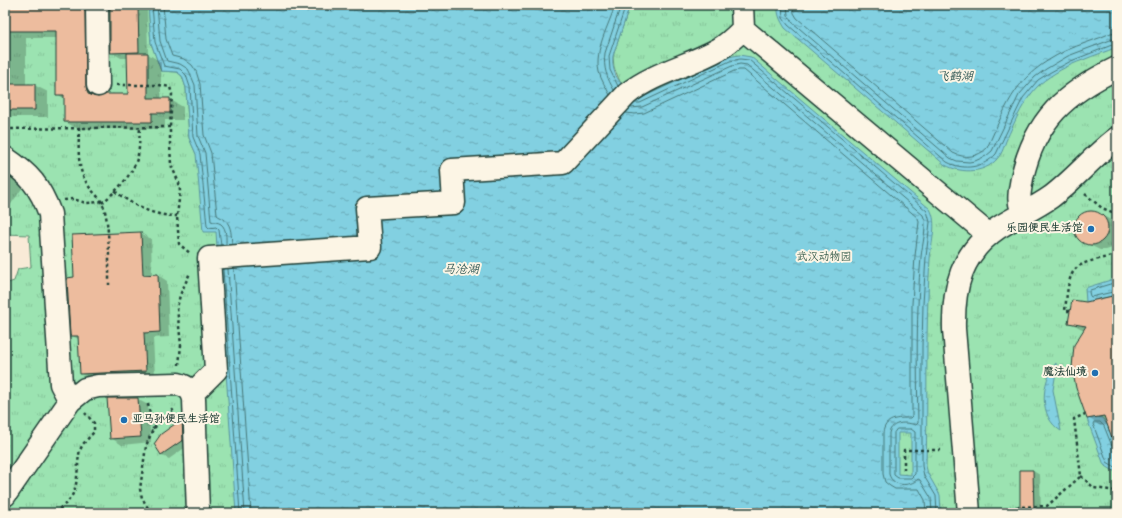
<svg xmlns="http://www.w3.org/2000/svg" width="1122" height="518" viewBox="0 0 1122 518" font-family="'Gochi Hand','LXGW WenKai TC',sans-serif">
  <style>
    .park { fill: url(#park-tufts); stroke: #5d9072 }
    .water { fill: url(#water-ripples); stroke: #5a959c; fill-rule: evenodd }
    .shadow { fill: #0003 }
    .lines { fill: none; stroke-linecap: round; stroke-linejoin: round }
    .shore { stroke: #477879; stroke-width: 1 }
    .building { fill: #edbc9e; stroke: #1f3d34 }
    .minor-casing { stroke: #1f3d34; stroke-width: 25 }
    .path { stroke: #1f3d34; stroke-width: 2.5; stroke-dasharray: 3 3; stroke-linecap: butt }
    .minor { stroke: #fcf5e5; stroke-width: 22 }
    .poi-dot { fill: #1f6fb2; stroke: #fcf5e5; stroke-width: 1.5 }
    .labels { text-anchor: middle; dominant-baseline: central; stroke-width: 4; stroke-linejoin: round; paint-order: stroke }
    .poi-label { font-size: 11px; font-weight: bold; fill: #1f3d34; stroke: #fcf5e5; text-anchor: end }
    .park-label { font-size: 11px; fill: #385e4d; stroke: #fcf5e5 }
    .water-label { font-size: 12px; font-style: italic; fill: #335a57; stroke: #fcf5e5 }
  </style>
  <defs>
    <pattern id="park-tufts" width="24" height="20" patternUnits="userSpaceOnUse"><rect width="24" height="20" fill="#9be3b1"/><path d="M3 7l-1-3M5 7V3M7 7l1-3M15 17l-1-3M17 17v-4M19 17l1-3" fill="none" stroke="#85c499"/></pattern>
    <pattern id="water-ripples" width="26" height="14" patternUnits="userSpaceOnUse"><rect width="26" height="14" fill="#82d0e1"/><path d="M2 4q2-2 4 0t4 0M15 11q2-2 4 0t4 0" fill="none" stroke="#6aaab7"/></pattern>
  </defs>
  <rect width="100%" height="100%" fill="#f9ead7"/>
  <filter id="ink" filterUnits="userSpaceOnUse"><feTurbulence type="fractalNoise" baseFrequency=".025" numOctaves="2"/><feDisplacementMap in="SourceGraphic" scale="8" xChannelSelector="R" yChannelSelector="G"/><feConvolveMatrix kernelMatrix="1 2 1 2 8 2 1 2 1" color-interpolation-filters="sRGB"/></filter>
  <g filter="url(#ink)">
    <path class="park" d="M5,5H148L151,43L161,71L177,72L182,76L186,88L189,138L196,154L622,86L614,68L613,56L630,5H1117V513H5V284L14,281L18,269L31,267L29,235L5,234Z"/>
    <path class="water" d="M148,5H630L613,56C611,77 623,87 639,99L728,57L739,55L751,57L930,209C938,223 931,243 930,259C925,328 928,397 926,466L928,474L940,495L941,513H236L216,232H203L196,154L189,138L186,88L182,76L177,72L161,71L151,43ZM898,433H911V475L898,474Z
      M778,5H1117V47C1106,52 1094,55 1083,60C1068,65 1052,74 1040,84C1024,99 1015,121 1006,141C1004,146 1003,151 1000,155C988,174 962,174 945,165L785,28C780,20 777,14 778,5Z
      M1117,278V295L1086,302L1085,288Z
      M1056,363V372L1053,390L1061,431C1038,417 1041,382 1056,363Z
      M1096,417L1102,418L1107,424L1117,448V473L1104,465L1087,419Z"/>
    <path class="shadow" d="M5,5H93L99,93L100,98L129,95L128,58H121L111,52V5H147L148,54L161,62V99H169L183,107V120H165V129H78L65,122V99L57,94V38H26V85H34L48,92V117H5Z
      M5,172L23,187L7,210L5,209Z
      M1087,212H1093L1099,214L1111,220L1115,225L1117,228V242L1112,248L1106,250H1100L1083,242L1078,237L1075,232V226L1077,220L1081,215Z
      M141,233L151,239L152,275H158L167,281L169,337L153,338L155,376L91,379L81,374L80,340L71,335L75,278L73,236Z
      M1117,296V446L1109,425L1101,426L1088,418L1084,330L1069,322L1086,303Z
      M137,399L148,405L151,442L122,445L111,438Z
      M182,420L189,424L190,444L169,459L161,455L162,435Z
      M1033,471L1040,475L1041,513H1021Z"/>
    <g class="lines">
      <path class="shore" d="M152,5L155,42L164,66L180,69L186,75L190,87L193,137L200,154L207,226L209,228L216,227L219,230L221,245
        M157,5L160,41L167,61L180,64L188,69L190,73L195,85L198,136L205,153L211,221C214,222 218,222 221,224C227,229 226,238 226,245
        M163,5L166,39L172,56L184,59L192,65L196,71L200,84L204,135L211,153L217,215C219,217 223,218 225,220C232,226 231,236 232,244
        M782,5L783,18L788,25L947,162C964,171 983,168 996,154L1023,98L1038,80L1049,73L1071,61L1117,43
        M787,5L788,15L792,22L950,158L957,161L969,162L975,161L986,156L992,151L1019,95L1035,77L1046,69L1068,56L1113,39L1117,38
        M793,5L794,13L797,18L953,153C965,159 978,157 987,148C1009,100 1015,76 1065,51C1080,44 1096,40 1111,33L1117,32
        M618,86L610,70L609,56L626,5
        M614,90C607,78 603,68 605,53L621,5
        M610,95C606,87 601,80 599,72C594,49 609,26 615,5
        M635,103H640L730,61L740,59L749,60L927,211L930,222L926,257L923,304L922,347V466L924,476L936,496L937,513
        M631,108L642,107L732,66L740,64L747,65L923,215C928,225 922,245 921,257C916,312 917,368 918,423L916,425C906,422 892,421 889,433V474C892,487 910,487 918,479L920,480L931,498L932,513
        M626,113L635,114L644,113L734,71L739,70H744L918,218L919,222L915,256L912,304V416L910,418C897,418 885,418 883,433V474L885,482L890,486L895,489H919L925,500L926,513
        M234,268L251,513
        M223,269L240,513
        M228,269L245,513
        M1117,282L1090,290L1089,292L1090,296L1091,297L1117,291
        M897,429H911L915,432V474L911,478H898L894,475V433Z
        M1117,448L1112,446L1104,426L1100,422H1094L1093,424L1107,462L1117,468"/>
    </g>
    <path class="building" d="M5,5H85L86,85L88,94L98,97L106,94H128L127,53H148V98H170V113H152V122H64V95H56V31H5Z
      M110,5H138L139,52L110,53Z
      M5,84H35V110H5Z
      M1074 228a17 17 0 1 1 34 0a17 17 0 1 1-34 0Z
      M141,232L143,275L158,274L160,332L144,333L146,371L80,374L78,336H70L67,278L74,277L72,235Z
      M1117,295V445L1115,446L1104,416L1087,419L1076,388L1072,368L1074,345L1086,326L1068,323L1072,300L1086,302Z
      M107,398H138L141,437L110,439Z
      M182,419L183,440L161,455L154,444L161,434Z
      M1020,470H1033L1034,513H1020Z"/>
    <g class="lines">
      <defs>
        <path id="minor" d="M97,5L98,85
          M742,5L743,29L989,235
          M5,158C29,174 40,186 50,214L61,384L70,401
          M1025,213C1016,203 1020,191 1022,178C1035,119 1066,93 1117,68
          M193,393L216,370L209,258L370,247L367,208L454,203L452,170L563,163L627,94C655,72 689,66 719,49C728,44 736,36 743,29
          M5,495L70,401L85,389L98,386L178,384C187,386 192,390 194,399L198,513
          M969,513L954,329C953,287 961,253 998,228C1015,217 1034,209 1051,197C1075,179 1093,156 1117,138"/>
      </defs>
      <use href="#minor" class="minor-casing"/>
      <path class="path" d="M117,85H159L170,87L172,94L170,127
        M79,128C79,148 76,168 88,185C92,192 100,197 103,205C110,222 109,264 109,285
        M5,129L170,127V144L171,165L179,183L180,191L177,216L179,244L191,254
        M115,191C133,206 153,216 177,216
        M1085,194L1102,208L1117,214
        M64,200L73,199L86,203L101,202
        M102,203C116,191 131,177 137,159C140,149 139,138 140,128
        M1070,311H1065C1070,263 1071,265 1117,255
        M179,365L181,345L177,308L180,295L190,273
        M148,404L153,429
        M904,470V450H944
        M1081,476L1094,488L1117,491
        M55,513C59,508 65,505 69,500C80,487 76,465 80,450L83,444L94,432V423L85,413
        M151,513L142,498L140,489L146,446L153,429L174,409
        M1016,513V507L1047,506L1081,476L1074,419L1085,414"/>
      <use href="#minor" class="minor"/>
    </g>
  </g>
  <g class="poi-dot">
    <circle cx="1091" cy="229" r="4"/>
    <circle cx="1095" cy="373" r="4"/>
    <circle cx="124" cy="420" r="4"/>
  </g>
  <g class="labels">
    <g class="poi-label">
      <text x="1083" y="229">乐园便民生活馆</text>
      <text x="1087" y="373">魔法仙境</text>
      <text x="132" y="420" text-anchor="start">亚马孙便民生活馆</text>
    </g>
    <g class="park-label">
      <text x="824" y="258">武汉动物园</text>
    </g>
    <g class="water-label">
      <text x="955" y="78">飞鹤湖</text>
      <text x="461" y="271">马沧湖</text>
    </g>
  </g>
  <rect width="1122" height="518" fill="none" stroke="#fcf5e5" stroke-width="20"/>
  <rect x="10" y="10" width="1102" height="498" fill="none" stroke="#1f3d34" stroke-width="1.5" filter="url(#ink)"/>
</svg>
